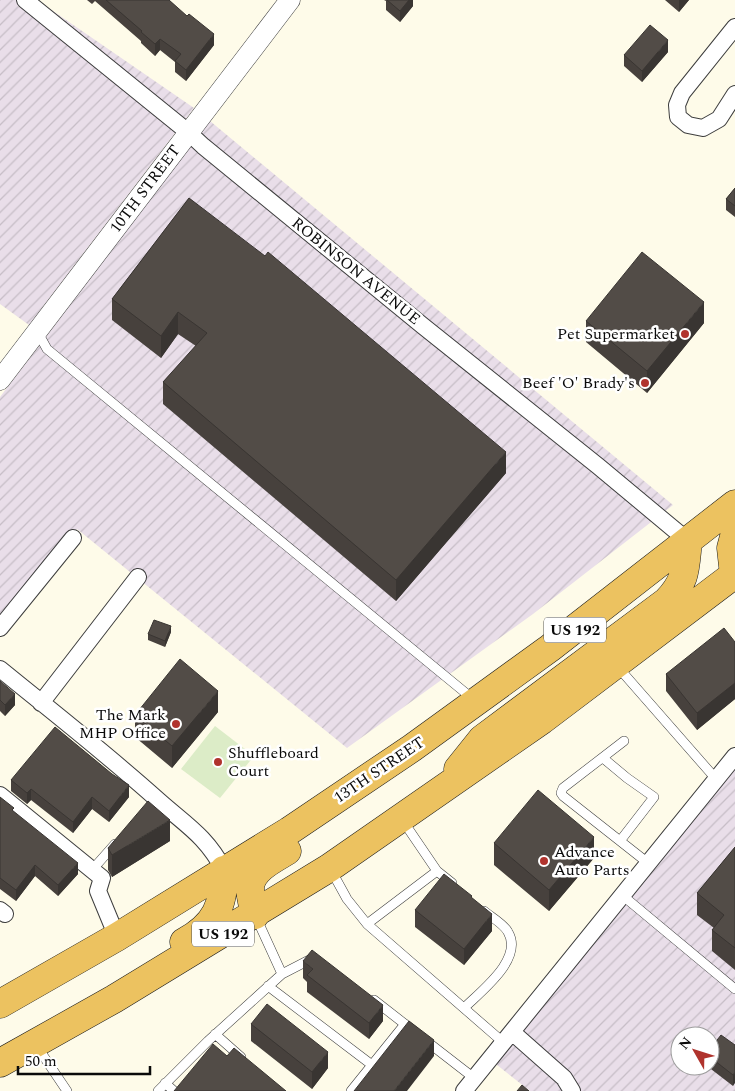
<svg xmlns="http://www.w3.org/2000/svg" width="735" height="1091" viewBox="0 0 735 1091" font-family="Spectral,serif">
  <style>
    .industrial { fill: url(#industrial-furrows); fill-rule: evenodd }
    .pitch { fill: #dcecc7 }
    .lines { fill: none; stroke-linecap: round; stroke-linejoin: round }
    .service-casing { stroke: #3d3d3d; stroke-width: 10 }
    .minor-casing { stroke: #3d3d3d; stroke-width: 18 }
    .tertiary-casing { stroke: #3d3d3d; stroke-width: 21 }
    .trunk-casing { stroke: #1b1b1b; stroke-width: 29 }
    .service { stroke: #fff; stroke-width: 9 }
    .minor { stroke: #fff; stroke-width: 16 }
    .tertiary { stroke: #fff; stroke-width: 20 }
    .trunk { stroke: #ecc260; stroke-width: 28 }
    .wall { fill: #47413d }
    .shaded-wall { fill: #393532 }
    .building { fill: #524c47; stroke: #393532 }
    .poi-dot { fill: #b0332d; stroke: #fff; stroke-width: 2 }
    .labels { text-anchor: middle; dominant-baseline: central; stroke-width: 5; stroke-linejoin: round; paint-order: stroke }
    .shield { fill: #fff; stroke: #545454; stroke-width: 1 }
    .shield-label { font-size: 15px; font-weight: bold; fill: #0a0a0a }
    .street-label { font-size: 16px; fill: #0a0a0a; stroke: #fff }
    .poi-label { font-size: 16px; fill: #0a0a0a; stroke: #fff; text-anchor: end }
  </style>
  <defs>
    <pattern id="industrial-furrows" width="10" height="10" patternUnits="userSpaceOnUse" patternTransform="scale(1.25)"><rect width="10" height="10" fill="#e9dee9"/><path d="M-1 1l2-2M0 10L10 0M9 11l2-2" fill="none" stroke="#c6bdc6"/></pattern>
  </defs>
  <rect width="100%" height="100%" fill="#fefbe9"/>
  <path class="industrial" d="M0,0H37L194,108L29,325L0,304Z
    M210,121L673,505L533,614L347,748L77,529L0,621V397Z
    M735,752V1091H530L492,1061ZM680,1036H710V1066H680Z"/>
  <path class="pitch" d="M215,726L254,756L220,798L181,769Z"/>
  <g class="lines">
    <defs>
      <path id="service" d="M37,331L47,349L473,699
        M617,666L716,779
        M624,741L563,788L561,793L563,796L648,863
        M603,758L627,778L654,797L620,841
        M403,821L437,871L452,883
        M92,870L115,844
        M331,870L347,899L367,924L504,1043
        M622,895L735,989
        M367,924L437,871
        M282,974L313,958
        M268,986L372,1065
        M374,1000L415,1032
        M464,1008C481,991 524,959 508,932C504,924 491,917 484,911
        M215,1034L241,1057
        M425,1040L474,1078
        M36,1045L67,1091
        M165,1083L174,1091
        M158,1091L208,1041L282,974L256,917
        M351,1091L405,1024"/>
      <path id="minor" d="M25,0L188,132L203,146L423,326L598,466L688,541
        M735,27L682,93L677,105L678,117L688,125L703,128L719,119L735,94
        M0,628L73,538
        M0,669C54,713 108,755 159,801C186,825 206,836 224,870
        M41,703L138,577
        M0,795L102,878L98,891L117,937
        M0,910L5,914
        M512,1032L564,1078L572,1091
        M464,1091L735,756"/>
      <path id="tertiary" d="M0,380L290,0"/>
      <path id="trunk" d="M734,575L731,548L735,533
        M458,769L482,739L667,601C687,580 685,568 688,541
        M255,915C253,906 250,895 250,887C252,869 274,859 287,851
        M184,942C216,925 224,905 224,870
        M0,1004L117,937L289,831L412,748L550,648L735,504
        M0,1063L114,999L329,868L542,720L735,574"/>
    </defs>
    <use href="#service" class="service-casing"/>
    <use href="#minor" class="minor-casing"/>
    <use href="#tertiary" class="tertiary-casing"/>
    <use href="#trunk" class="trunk-casing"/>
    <use href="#service" class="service"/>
    <use href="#minor" class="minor"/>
    <use href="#tertiary" class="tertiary"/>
    <use href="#trunk" class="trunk"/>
  </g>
  <path class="wall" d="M87,0H169L214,45L186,81L175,72V62L160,50L155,56L141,43V41L95,1L92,4Z
    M384,0H413V6L400,22L386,10V1Z
    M665,0H689L679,12Z
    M668,52L642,82L624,66V55Z
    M735,188V217L726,210V199Z
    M189,198L506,473L396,601L163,404V382L196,346L178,334L161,358L112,320V299Z
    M586,321L704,323L647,393L586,342Z
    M171,632L165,647L148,640V634Z
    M735,642V699L697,730L666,691V674Z
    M0,681L15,705L5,716L0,711Z
    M218,712L172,768L135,737V715Z
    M11,780L129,797L109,822L92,809L73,833L31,800L27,804L11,791Z
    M0,797L14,812L78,874L58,896L35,876L16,901L0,889Z
    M170,841L112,877L108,870V848Z
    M494,843L594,858L549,911L494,865Z
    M735,847V970L712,951V930L714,928L697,915V893Z
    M472,898L492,931L464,965L415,927V910Z
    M303,961L383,1021L369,1039L307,992V982L303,978Z
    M251,1024L328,1068L312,1089L251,1041Z
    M735,1045L733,1086L707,1066H710V1049Z"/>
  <path class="shaded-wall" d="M409,0H413V6L400,22V11Z
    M679,0H689L679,12Z
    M214,34V45L186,81V70Z
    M160,39V50L155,56V44Z
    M668,40V52L642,82V71Z
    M704,302V323L647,393V371Z
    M178,312V334L161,358V336Z
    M506,452V473L396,601V580Z
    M171,626V632L165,647V641Z
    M735,683V699L697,730V713Z
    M218,691V712L172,768V746Z
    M15,694V705L5,716V705Z
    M129,785V797L109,822V811Z
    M31,789V800L27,804V793Z
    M92,797V809L73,833V822Z
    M170,820V841L112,877V855Z
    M594,837V858L549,911V890Z
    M78,863V874L58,896V885Z
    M35,865V876L16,901V890Z
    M492,914V931L464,965V949Z
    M383,1005V1021L369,1039V1023Z
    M434,1040V1056L407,1091H394Z
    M328,1052V1068L312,1089V1072Z
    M735,1072V1083L733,1086V1075Z"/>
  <path class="building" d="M106,0H169L187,16L189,14L214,34L186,70L175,61L181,54L160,39L155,44L141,32L142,31Z
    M387,0H409L400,11Z
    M650,25L668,40L642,71L624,55Z
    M735,188V206L726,199Z
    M189,198L265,256L268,252L506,452L396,580L163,382L207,333L178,312L161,336L112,299Z
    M642,252L704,302L647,371L586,321Z
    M154,620L171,626L165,641L148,634Z
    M724,628L735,642V683L697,713L666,674Z
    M180,659L218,691L172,746L135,715Z
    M0,681L15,694L5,705L0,700Z
    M55,727L112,774L129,785L109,811L92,797L73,822L31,789L27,793L11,780Z
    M538,790L594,837L549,890L494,843Z
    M0,797L14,808L12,810L78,863L58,885L35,865L16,890L0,878Z
    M148,801L170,820L112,855L108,848Z
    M735,847V948L712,930L724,915L697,893Z
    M444,874L472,896L471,897L492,914L464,949L415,910Z
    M312,950L383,1005L369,1023L307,975L313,969L303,961Z
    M267,1004L328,1052L312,1072L251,1024Z
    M409,1021L434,1040L394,1091H354Z
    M721,1035L735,1045V1072L733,1075L710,1057V1049Z
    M213,1044L227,1056L234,1048L286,1091H174Z
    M522,1085L529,1091H517Z"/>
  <g class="poi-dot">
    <circle cx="685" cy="334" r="5"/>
    <circle cx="645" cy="383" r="5"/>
    <circle cx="176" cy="724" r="5"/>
    <circle cx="218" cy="762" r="5"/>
    <circle cx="544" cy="861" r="5"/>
  </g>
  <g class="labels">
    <g class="shield">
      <rect x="544" y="617.5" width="62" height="25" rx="4"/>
      <rect x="192" y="921.5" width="62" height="25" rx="4"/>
    </g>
    <g class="shield-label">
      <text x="575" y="630">US 192</text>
      <text x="223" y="934">US 192</text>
    </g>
    <g class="street-label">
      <text transform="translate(145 189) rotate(-53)">10TH STREET</text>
      <text transform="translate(356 271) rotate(39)">ROBINSON AVENUE</text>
      <text transform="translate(379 770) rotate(-34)">13TH STREET</text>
    </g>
    <g class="poi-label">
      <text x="675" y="334">Pet Supermarket</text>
      <text x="635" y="383">Beef 'O' Brady's</text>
      <text x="166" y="715">The Mark<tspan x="166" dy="18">MHP Office</tspan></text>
      <text x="228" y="753" text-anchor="start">Shuffleboard<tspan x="228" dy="18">Court</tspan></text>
      <text x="554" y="852" text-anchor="start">Advance<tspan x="554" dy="18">Auto Parts</tspan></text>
    </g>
  </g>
  <g transform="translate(695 1051) rotate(309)"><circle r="24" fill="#ffffff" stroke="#9d9d9d"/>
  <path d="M0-4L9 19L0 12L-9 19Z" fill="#b0332d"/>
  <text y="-8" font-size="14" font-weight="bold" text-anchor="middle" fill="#0a0a0a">N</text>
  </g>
  <path d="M18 1066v8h132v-8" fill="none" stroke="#0a0a0a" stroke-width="2.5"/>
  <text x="25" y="1066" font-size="15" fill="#0a0a0a" stroke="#ffffff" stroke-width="4" paint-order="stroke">50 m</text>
</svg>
